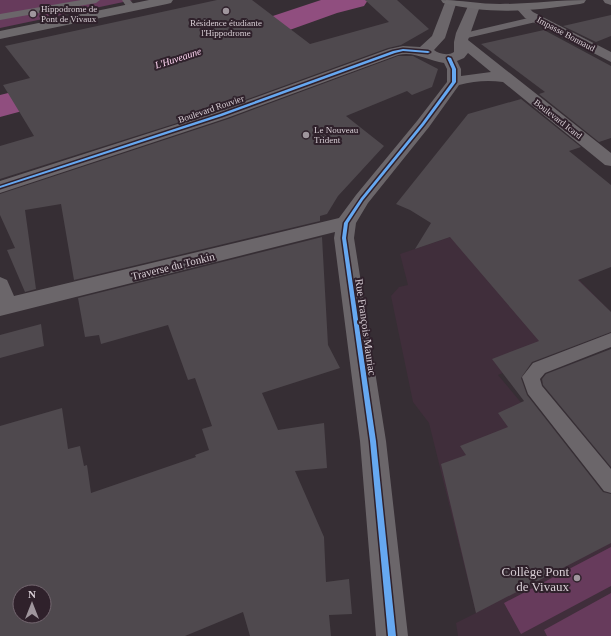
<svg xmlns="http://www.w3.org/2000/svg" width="611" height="636" viewBox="0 0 611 636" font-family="Georgia,serif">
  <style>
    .built { fill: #402e3b }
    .green { fill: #673b5c }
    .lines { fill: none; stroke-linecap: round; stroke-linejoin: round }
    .river { fill: #904e7f; fill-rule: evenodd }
    .building { fill: #4f494e; fill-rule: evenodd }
    .lane { fill: #6b666a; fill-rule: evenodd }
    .street { fill: #6b666a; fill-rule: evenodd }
    .secondary { fill: #6d696c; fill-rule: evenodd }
    .cycleway-casing { stroke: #2f212b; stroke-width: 3 }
    .cycleway { fill: #66a8f1; fill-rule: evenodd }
    .poi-dot { fill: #9f969d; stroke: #2f212b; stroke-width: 1.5 }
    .labels { text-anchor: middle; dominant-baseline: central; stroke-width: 4; stroke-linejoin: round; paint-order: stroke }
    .far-poi-label { font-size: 9px; fill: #d8ced5; stroke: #2f212b; text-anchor: start }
    .far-street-label { font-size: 9px; fill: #d8ced5; stroke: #2f212b }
    .far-water-label { font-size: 10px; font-style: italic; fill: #ffd5f2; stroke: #2f212b }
    .street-label { font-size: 11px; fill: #d8ced5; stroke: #2f212b }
    .near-poi-label { font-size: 13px; fill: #d8ced5; stroke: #2f212b; text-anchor: end }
  </style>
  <rect width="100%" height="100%" fill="#362e34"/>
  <path class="built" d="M515,215L611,312V329L498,375L611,510V636H458L456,623L476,613L429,423L413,402L391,296L399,287L408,285L400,254Z"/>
  <path class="green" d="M0,0H133L0,28Z
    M611,547V586L521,634L504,603Z
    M611,593V636H547L544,630Z"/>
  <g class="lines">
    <path class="river" d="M321,0H368L364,6L337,13L228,52L217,54L206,52L202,45L206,38Z
      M81,75L93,78L98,85L93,92L0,117V95Z"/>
  </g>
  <path class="building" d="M217,0H252L310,44L389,22L365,0H397L429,29L401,45L388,48L215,111L0,179V146L34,136L3,85L30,78L5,46Z
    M611,15V36L596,42L563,26Z
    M544,30L611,66V138L599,142L539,94L545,92L481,44Z
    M398,56H413L438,69L432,87L412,95L407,91L346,116L384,146L338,196L327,214L320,216V221L74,280L61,204L25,210L36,289L25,292L7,250L15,248L0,215V194L228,119Z
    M521,99L581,147L569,151L611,185V267L578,280L611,312V332L532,362L521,378L527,395L603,492L611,494V543L476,613L441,464L466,455L460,446L508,427L498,413L524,401L492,359L539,341L450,237L415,249L431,223L410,210L396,204L468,114Z
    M322,237L328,345L340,368L262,393L278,430L324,423L327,468L295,471L324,537L326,582L349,579L352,614L329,615L331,636H250L243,612L185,636H0V426L62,408L68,449L80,446L84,466L87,465L91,493L196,457L195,455L209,450L202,429L212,426L195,378L188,380L168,325L101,344L99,335L85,337L78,298ZM20,592H44V616H20Z
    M41,324L44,346L0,358V335Z
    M611,349V467L543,385L542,379L546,374Z"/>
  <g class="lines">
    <path class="lane" d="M81,0H100L96,3L0,20V14Z
      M122,0H130L136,7L134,9H128Z
      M537,16L540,17L542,19L540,21L463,39L458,36L460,34Z
      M611,333V347L545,373L540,379L542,386L611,469V493L604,491L528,394L522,377L533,363Z"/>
    <path class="street" d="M446,0L457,1L445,38L434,50C439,54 448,56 454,52V42L456,33L468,6L470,3H478L480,6L468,40L611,153V166L605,165L503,82C488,80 474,81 459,85L429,127L368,203L356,223L354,238L386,441L408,636H376L360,441L334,238L335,232L0,316V277L7,280L14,296L339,218L356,195L417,121L447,82V69L444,63C428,61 415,51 398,55L227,118L0,193V181L215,112L389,49L403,46L420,47L432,36ZM468,53L491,72L461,76V69L457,61L464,58Z
      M603,0H611V5L605,3Z
      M522,4L526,5L533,12L611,52V62L525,18L516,8L518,5Z"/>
    <path class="secondary" d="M149,0H173L171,3L167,4L0,39V31Z
      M441,0C461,0 480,4 500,4C529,4 557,0 586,0L584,3L580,4C531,11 491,15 443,3Z"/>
    <defs>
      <path id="cycleway" d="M403,49L428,51L430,52L428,53L403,51L395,53L222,116L0,188V186L220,114L393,51Z
        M448,57L451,58L456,69V82L424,125L363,200L348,223L346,238L376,441L396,636H388L370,441L342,238L344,223L361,198L422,123L452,82V69L447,58Z"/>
    </defs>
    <use href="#cycleway" class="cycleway-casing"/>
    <use href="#cycleway" class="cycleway"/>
  </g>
  <g class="poi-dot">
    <circle cx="226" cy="11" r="4"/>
    <circle cx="33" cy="14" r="4"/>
    <circle cx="306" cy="135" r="4"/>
    <circle cx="577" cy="578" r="4"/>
  </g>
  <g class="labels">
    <g class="far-poi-label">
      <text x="41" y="9">Hippodrome de<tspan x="41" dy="10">Pont de Vivaux</tspan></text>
      <text x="226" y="23" text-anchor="middle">Résidence étudiante<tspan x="226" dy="10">l'Hippodrome</tspan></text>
      <text x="314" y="130">Le Nouveau<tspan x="314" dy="10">Trident</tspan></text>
    </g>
    <g class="far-street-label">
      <text transform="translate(566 34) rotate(28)">Impasse Bonnaud</text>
      <text transform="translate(211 109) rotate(-19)">Boulevard Rouvier</text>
      <text transform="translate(558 119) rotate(38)">Boulevard Icard</text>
    </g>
    <g class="far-water-label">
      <text transform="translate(178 58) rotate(-18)">L'Huveaune</text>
    </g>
    <g class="street-label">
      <text transform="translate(173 266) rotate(-14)">Traverse du Tonkin</text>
      <text transform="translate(366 327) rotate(82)">Rue François Mauriac</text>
    </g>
    <g class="near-poi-label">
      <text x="569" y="571">Collège Pont<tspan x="569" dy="15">de Vivaux</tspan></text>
    </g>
  </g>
  <g transform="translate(32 604)"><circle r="19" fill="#2f212b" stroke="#73666f"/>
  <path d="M0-3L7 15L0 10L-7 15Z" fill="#9f969d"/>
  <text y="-6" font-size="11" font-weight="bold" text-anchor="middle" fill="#d8ced5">N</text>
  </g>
</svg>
